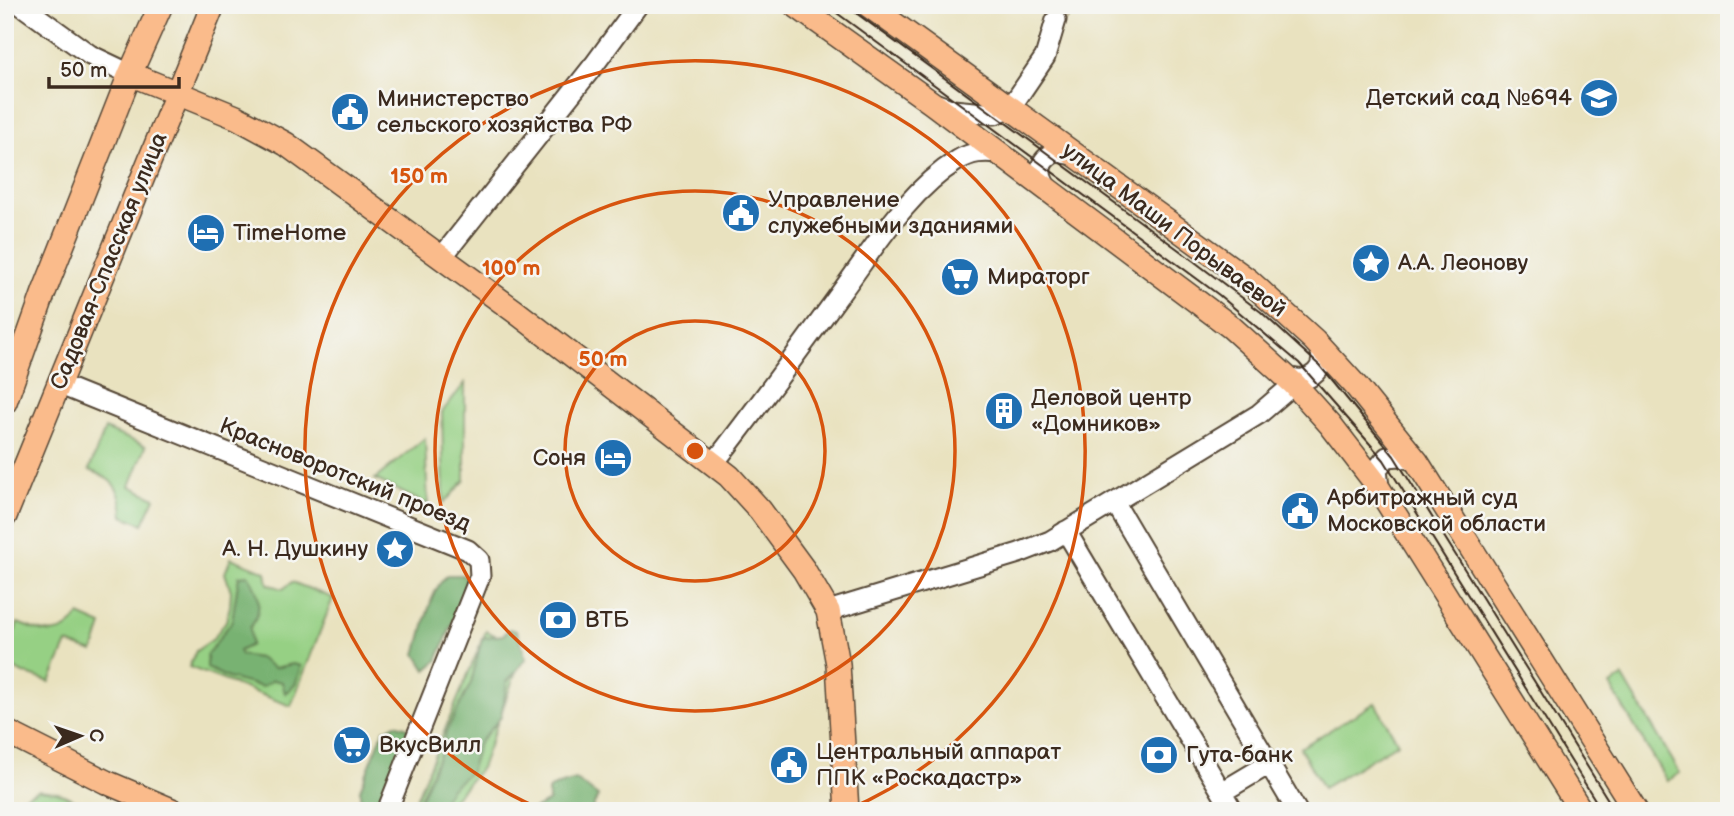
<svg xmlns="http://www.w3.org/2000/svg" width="1734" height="816" viewBox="0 0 1734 816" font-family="'Balsamiq Sans',sans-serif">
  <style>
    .green { fill: #96d084; stroke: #687d51; stroke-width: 2 }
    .forest { fill: #78b272; stroke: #5a6e48; stroke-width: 2 }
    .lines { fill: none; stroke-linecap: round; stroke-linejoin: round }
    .minor-tunnel { stroke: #c6bd9f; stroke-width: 19; stroke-dasharray: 19 10; stroke-linecap: butt }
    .minor-casing { stroke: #554636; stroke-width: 23 }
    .major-casing { stroke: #554636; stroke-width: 26 }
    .minor { stroke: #fff; stroke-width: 19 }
    .major { stroke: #fabb8b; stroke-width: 23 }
    .tram { stroke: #3b2a1e; stroke-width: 2 }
    .ring { fill: none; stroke: #d7540e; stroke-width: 3.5 }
    .labels { text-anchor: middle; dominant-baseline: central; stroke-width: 5; stroke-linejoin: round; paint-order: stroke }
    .poi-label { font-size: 23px; fill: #3b2a1e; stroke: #f6f6f2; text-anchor: start }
    .street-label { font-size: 23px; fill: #3b2a1e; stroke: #f6f6f2 }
    .centre { fill: #d7540e; stroke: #f6f6f2; stroke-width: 3.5 }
    .ring-label { font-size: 21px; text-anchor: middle; font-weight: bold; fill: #d7540e; stroke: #f6f6f2; stroke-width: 5; stroke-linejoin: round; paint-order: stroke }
  </style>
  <rect width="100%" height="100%" fill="#f6f6f2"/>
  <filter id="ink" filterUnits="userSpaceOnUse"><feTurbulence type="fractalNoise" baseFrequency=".0143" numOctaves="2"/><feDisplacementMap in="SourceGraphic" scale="14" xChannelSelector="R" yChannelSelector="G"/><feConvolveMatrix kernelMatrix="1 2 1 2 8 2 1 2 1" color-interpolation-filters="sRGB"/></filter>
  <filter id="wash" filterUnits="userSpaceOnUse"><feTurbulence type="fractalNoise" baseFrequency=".00686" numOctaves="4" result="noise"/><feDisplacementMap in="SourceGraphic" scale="28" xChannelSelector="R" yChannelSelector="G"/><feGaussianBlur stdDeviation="1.57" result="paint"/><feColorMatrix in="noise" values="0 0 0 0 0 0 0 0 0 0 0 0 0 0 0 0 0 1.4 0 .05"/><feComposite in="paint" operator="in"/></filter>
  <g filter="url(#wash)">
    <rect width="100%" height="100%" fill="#e9e2bf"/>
    <path class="green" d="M465,383V480L444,503L442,412Z
      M105,429L146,446L130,486L155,498L143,524L123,516C122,489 113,478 89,470Z
      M425,438L428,505L375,479Z
      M231,558L266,572L268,584L283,589L292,582L333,598L291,706L189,667L196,651L212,640L226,621L230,606L231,591L225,573Z
      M79,615L102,625L93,652L67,643L50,682L21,672L10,665L8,649L18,623C42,633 62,641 79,615Z
      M486,631L524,649L481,768L443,811H411Z
      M1623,677L1680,773L1667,781L1610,685Z
      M1375,703L1398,743L1323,788L1300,748Z
      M38,790L57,792L100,811H14L25,796Z"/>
    <path class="forest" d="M248,575C261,593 263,610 250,628L251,645L239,651L241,655L259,658L274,668L293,664L301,666L295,685L285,693L282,682L273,680L262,687L228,678L207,668V655L232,621L239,576Z
      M448,575H462L466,578L465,593L437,661L426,670L416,654C424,632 429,588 448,575Z
      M509,629L517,631L526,659L507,682L501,717L479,743L470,772L451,788L442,802L446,811H415L443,746L446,732L471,683L482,638L503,635Z
      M395,724L408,728L409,737L387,781L386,792L381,802L373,805L360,798V790L384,730Z
      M576,780L598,796L591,811H530L549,801L548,791L555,786Z"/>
  </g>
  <g filter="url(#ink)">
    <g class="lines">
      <path class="minor-tunnel" d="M1056,20L1066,5"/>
      <defs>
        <path id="minor" d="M21,5L90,55L130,74
          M937,104L953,110L995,114L1011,107L1045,57L1056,20
          M1047,188C1037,173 1039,159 1056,152L1075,155
          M442,257L594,65L638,5
          M1284,375C1309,389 1333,366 1316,342
          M58,384L468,550L479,560L480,576L387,811
          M714,463C758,407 800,349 842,291C876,245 908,191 958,160C972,152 983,151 999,153
          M1379,488L1377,469L1387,457L1400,456L1417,462
          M1114,502L1297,811
          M1066,531L1233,811
          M828,611L1019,553L1050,541L1259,414L1294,384
          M1222,792L1269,764"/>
        <path id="major" d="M795,5L932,103L1231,327L1294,384L1330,424L1374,481L1581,811
          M868,5L1248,280L1314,340L1356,386L1417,462L1636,811
          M130,74L236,117L286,144L516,312L729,476L760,510L804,570L828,611L838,664L847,811
          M5,402L44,292L130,74L161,5
          M5,516L213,5
          M5,731L106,782L174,811"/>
      </defs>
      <use href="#minor" class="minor-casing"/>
      <use href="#major" class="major-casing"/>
      <use href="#minor" class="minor"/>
      <use href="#major" class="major"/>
      <path class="tram" d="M826,5L1219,295L1299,363L1384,460L1602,811
        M845,5L1179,250L1261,312L1320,366L1394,456L1615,811"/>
    </g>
  </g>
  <g class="ring">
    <circle cx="695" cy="451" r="130"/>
    <circle cx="695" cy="451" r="260"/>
    <path d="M543 810A390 390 0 1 1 847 810"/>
  </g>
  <defs>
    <symbol id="school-disc" viewBox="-11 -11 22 22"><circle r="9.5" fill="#1f6fb2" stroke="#f6f6f2"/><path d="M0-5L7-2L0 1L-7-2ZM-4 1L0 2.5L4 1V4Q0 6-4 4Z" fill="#fff"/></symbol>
    <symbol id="civic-disc" viewBox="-11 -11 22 22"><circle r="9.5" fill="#1f6fb2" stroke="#f6f6f2"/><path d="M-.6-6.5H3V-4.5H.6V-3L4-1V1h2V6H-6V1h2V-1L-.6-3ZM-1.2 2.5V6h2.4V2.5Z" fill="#fff"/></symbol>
    <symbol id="hotel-disc" viewBox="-11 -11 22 22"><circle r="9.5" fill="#1f6fb2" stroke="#f6f6f2"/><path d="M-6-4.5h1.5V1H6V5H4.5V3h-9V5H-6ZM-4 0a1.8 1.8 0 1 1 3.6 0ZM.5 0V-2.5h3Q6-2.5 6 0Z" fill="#fff"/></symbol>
    <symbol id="sight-disc" viewBox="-11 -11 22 22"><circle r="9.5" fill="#1f6fb2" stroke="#f6f6f2"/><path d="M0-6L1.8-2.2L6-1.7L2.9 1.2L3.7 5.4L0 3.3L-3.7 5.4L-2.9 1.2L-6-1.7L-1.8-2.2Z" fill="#fff"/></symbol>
    <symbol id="supermarket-disc" viewBox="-11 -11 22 22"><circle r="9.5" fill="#1f6fb2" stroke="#f6f6f2"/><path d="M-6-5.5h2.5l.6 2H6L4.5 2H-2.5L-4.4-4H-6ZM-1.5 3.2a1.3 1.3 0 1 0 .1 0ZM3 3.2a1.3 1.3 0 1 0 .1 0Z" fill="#fff"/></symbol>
    <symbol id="building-disc" viewBox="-11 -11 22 22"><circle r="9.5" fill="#1f6fb2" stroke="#f6f6f2"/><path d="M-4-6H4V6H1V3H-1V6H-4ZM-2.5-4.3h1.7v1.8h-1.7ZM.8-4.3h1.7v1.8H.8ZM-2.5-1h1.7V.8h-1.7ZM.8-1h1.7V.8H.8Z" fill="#fff"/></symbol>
    <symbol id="bank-disc" viewBox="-11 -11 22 22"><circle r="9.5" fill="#1f6fb2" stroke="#f6f6f2"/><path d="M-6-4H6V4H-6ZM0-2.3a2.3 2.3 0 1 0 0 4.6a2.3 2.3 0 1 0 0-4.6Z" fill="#fff"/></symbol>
  </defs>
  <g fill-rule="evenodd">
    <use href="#school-disc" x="1577" y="76" width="44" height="44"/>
    <use href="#civic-disc" x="328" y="90" width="44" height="44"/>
    <use href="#civic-disc" x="719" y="191" width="44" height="44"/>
    <use href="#hotel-disc" x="184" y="211" width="44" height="44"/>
    <use href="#sight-disc" x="1349" y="241" width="44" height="44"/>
    <use href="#supermarket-disc" x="938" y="255" width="44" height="44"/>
    <use href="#building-disc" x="982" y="389" width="44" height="44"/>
    <use href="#hotel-disc" x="591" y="436" width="44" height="44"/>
    <use href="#civic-disc" x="1278" y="489" width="44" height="44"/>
    <use href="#sight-disc" x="373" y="527" width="44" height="44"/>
    <use href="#bank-disc" x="536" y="598" width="44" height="44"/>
    <use href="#supermarket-disc" x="330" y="723" width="44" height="44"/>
    <use href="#bank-disc" x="1137" y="733" width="44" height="44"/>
    <use href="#civic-disc" x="767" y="743" width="44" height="44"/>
  </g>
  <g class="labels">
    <g class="poi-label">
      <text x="1572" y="98" text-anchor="end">Детский сад №694</text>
      <text x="377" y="99">Министерство<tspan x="377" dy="26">сельского хозяйства РФ</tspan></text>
      <text x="768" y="200">Управление<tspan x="768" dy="26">служебными зданиями</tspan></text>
      <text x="233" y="233">TimeHome</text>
      <text x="1398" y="263">А.А. Леонову</text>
      <text x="987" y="277">Мираторг</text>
      <text x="1031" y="398">Деловой центр<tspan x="1031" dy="26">«Домников»</tspan></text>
      <text x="586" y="458" text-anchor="end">Соня</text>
      <text x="1327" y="498">Арбитражный суд<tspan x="1327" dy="26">Московской области</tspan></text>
      <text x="368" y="549" text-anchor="end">А. Н. Душкину</text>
      <text x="585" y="620">ВТБ</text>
      <text x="379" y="745">ВкусВилл</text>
      <text x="816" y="752">Центральный аппарат<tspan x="816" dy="26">ППК «Роскадастр»</tspan></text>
      <text x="1186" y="755">Гута-банк</text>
    </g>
    <g class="street-label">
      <text transform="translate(1174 230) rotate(37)">улица Маши Порываевой</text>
      <text transform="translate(109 261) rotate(-68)">Садовая-Спасская улица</text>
      <text transform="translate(345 475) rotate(22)">Красноворотский проезд</text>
    </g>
  </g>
  <circle cx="695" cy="451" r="10" class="centre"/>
  <g class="ring-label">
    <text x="419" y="183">150 m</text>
    <text x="511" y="275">100 m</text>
    <text x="603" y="366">50 m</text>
  </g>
  <rect width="1734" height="816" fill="none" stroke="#f6f6f2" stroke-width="28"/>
  <g transform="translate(80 736) rotate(88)" stroke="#f6f6f2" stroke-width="5" paint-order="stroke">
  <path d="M0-5L12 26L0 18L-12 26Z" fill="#3b2a1e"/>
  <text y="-10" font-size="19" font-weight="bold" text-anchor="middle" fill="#3b2a1e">С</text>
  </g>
  <path d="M49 77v10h130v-10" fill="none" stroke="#3b2a1e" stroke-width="3.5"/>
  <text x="60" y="77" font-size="21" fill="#3b2a1e" stroke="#f6f6f2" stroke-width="5" paint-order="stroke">50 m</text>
</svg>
